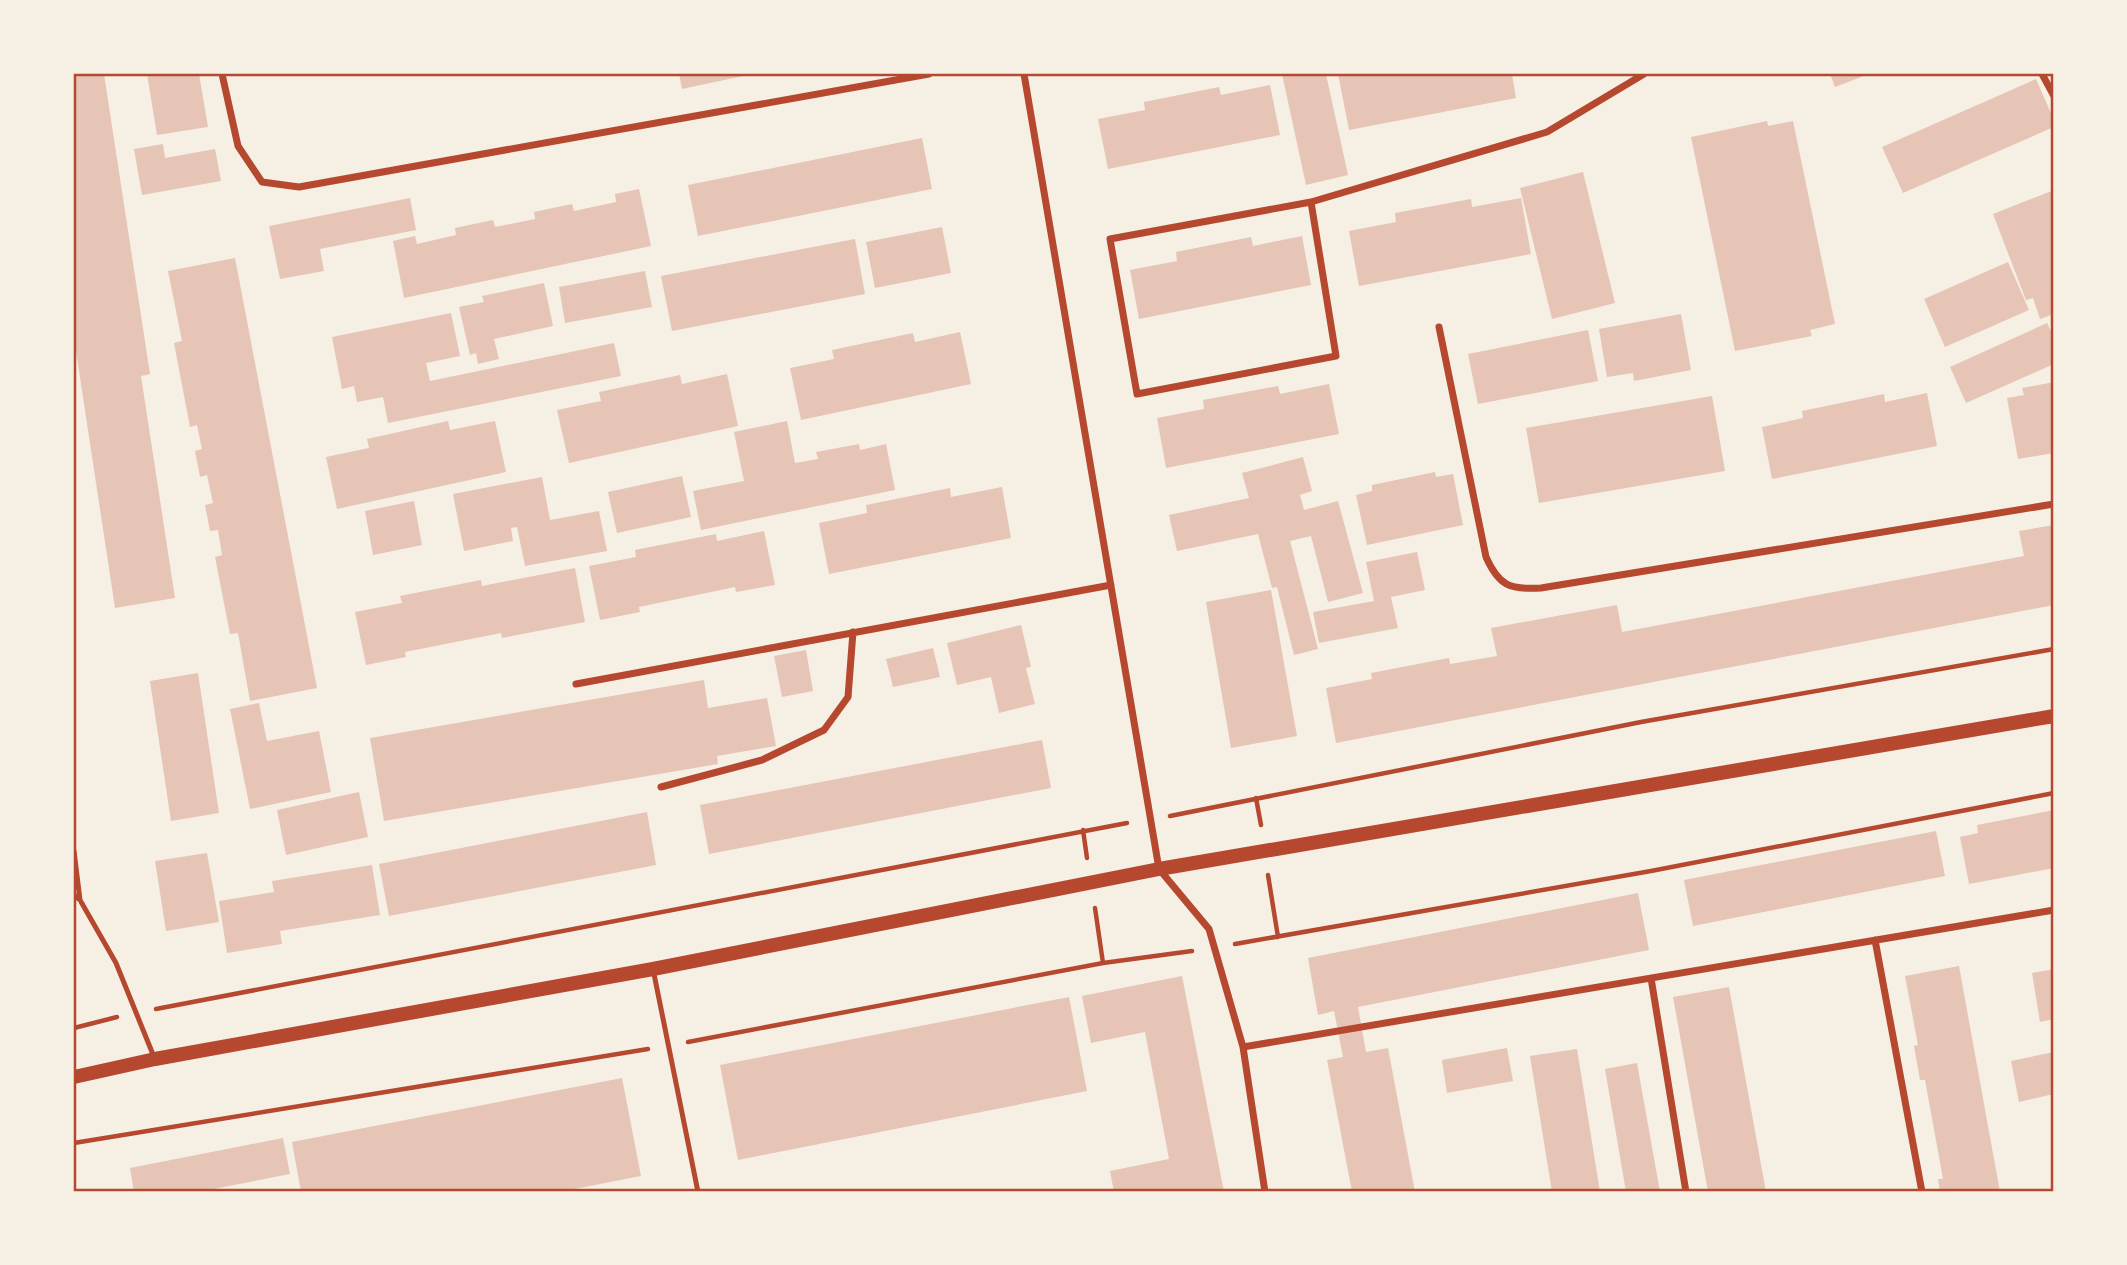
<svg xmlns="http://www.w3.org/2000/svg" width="2127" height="1265" viewBox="0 0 2127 1265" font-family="Inter,sans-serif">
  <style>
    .building { fill: #e6c5b7 }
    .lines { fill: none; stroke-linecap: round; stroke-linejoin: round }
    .path { stroke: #b5482f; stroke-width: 4.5 }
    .service { stroke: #b5482f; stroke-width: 5 }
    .minor { stroke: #b5482f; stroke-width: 7 }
    .secondary { stroke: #b5482f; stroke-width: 14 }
    .neatline { fill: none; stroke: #b5482f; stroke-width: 2.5 }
  </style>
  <rect width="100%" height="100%" fill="#f6efe4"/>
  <path class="building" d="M74,74H104L150,374L141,376L175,598L115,608L74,338Z
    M147,74H199L208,127L157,135Z
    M679,74H748V75L682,89Z
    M1282,74H1326L1348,175L1306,185Z
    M1338,74H1512L1516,98L1349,130Z
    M1830,74H1869L1835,87Z
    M2036,79L2054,120V127L1903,193L1882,147Z
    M1270,85L1280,135L1108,169L1098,119L1145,110L1144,102L1219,87L1221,95Z
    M1767,121L1768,126L1793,121L1835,324L1810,330L1812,336L1735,351L1691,137Z
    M922,138L932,189L698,236L688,185Z
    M163,144L165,158L215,149L221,181L142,195L134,149Z
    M1583,172L1615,303L1552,319L1520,188Z
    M639,189L651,246L404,298L393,241L415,236L417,244L456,235L455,228L493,220L495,227L535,219L534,212L572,204L574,211L616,202L615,194Z
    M2054,190V314L2040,319L2033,298L2026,300L1993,214Z
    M410,198L416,230L320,249L324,271L280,279L269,226Z
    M1521,198L1531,254L1359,286L1349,231L1396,222L1395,213L1471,199L1472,207Z
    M942,227L951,273L875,288L866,242Z
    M1302,236L1311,285L1139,319L1130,270L1177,261L1176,252L1251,237L1253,246Z
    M855,239L865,294L672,331L661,276Z
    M235,258L317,688L250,701L238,633L230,634L215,557L222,555L218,530L210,531L205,505L213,503L207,475L200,477L195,451L202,449L197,425L190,427L174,343L182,341L168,271Z
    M2008,262L2029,310L1945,347L1924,299Z
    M645,271L652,307L565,323L559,287Z
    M544,283L553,326L494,339L499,359L478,364L476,353L470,355L459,307L484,302L482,296Z
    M451,313L460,356L426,363L430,381L614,343L621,376L388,423L383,397L357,402L354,386L342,389L332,337Z
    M1681,314L1691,370L1634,381L1633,373L1607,377L1599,329Z
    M2047,323L2054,337V364L1966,403L1950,367Z
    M1588,330L1598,381L1478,404L1468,354Z
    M960,332L971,384L801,420L790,368L834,359L832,350L913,333L915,342Z
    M727,374L738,426L569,463L557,410L601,401L599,392L680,375L682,384Z
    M2054,382V453L2018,459L2007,398L2024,395L2022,388Z
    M1329,384L1339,434L1166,468L1157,418L1204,409L1203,400L1278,386L1280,394Z
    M1927,393L1937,446L1772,479L1762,427L1803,418L1802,411L1884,394L1885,402Z
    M1712,396L1725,471L1539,503L1526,428Z
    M448,421L450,430L495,421L506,472L337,509L326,457L369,448L367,439Z
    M787,421L795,463L818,459L816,452L859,444L860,450L886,444L895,490L701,530L693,491L744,481L734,432Z
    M1303,457L1312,491L1300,495L1304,510L1338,501L1363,593L1328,602L1311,536L1290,541L1318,649L1294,655L1277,587L1272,588L1258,534L1177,551L1169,515L1249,498L1242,473Z
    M1435,472L1436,477L1453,474L1463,525L1367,545L1356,495L1372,491V485Z
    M682,476L691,517L617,533L608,492Z
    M542,477L550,520L599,511L607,551L525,566L517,527L511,528L513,541L464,551L453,494Z
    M1002,487L1011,538L829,574L819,523L867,513L866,505L950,488L951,497Z
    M414,501L422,545L373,555L365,511Z
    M2054,525V605L1336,743L1326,688L1372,679L1371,673L1449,658L1450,664L1497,656L1491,628L1617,605L1622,632L2024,556L2019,531Z
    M764,531L775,585L736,592L735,587L639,607L640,612L600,620L589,566L636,557L635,550L716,534L717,541Z
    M1417,552L1425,590L1391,597L1398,628L1319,643L1313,612L1374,601L1366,562Z
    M575,568L585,622L502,638L501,633L405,652L406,657L366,665L355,612L402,603L400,596L481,580L482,586Z
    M1271,590L1297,736L1231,748L1206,602Z
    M1021,625L1031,667L1026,668L1035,704L999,713L991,677L957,685L947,643Z
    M933,648L940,677L893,687L886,659Z
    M806,650L813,691L782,697L774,656Z
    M198,673L219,813L171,821L150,681Z
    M704,680L708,708L767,698L776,746L717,756L718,764L384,821L370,738Z
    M259,703L267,741L319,731L331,792L250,809L230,709Z
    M1042,740L1051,788L709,854L700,805Z
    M359,792L368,837L286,855L277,810Z
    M2054,810V868L1969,884L1960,837L1978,833L1977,825Z
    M647,812L656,865L389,916L379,864Z
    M1936,831L1945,876L1693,926L1684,880Z
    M207,853L219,922L166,931L155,861Z
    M372,865L380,915L280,931L282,944L227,953L219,901L274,892L272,881Z
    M1638,893L1649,950L1358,1007L1366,1052L1388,1048L1415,1192H1352L1327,1060L1343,1057L1334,1011L1318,1015L1308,958Z
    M1959,966L2000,1192H1940L1938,1179H1943L1925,1080H1920L1914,1046L1918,1045L1905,976Z
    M2054,969V1019L2040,1022L2032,973Z
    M1182,976L1224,1192H1114L1110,1171L1169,1159L1145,1032L1091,1043L1082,996Z
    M1729,987L1766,1192H1708L1673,997Z
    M1069,997L1087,1091L738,1160L720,1065Z
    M1507,1048L1513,1081L1447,1093L1442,1060Z
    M1577,1049L1600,1192H1552L1530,1056Z
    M2054,1052V1094L2019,1102L2011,1061Z
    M1637,1063L1660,1192H1626L1605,1069Z
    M622,1078L641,1176L559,1192H301L292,1142Z
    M283,1138L290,1174L198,1192H134L130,1168Z"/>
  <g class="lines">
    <path class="path" d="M1256,798L1261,825
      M1170,816L1641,722L2054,649
      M1083,830L1087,858
      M1268,875L1278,937
      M1095,908L1103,963
      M1235,944L1651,871L2054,793
      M156,1009L1127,823
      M74,1028L117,1017
      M688,1042L1103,963L1192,951
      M74,1143L648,1049"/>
    <path class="service" d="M74,851L80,900
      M74,895L80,900L116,963L154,1057
      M653,969L698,1192"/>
    <path class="minor" d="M222,74L238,146L262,182L299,187L929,74
      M1024,74L1159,869L1209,929L1243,1047L1265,1192
      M2042,74L2054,96
      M1311,202L1336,356L1137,394L1110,239L1311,202L1547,132L1644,74
      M1439,327L1486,557C1499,586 1510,590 1541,588L2054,504
      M576,684L1111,585
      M661,787L762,760L824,730L848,697L853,632
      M1875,940L1922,1192
      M1651,978L1686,1192
      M1243,1047L2054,910"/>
    <path class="secondary" d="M74,1077L155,1059L653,969L1159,869L2054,716"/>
  </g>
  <rect width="2127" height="1265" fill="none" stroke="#f6efe4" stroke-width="150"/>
  <rect x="75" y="75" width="1977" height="1115" class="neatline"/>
</svg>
